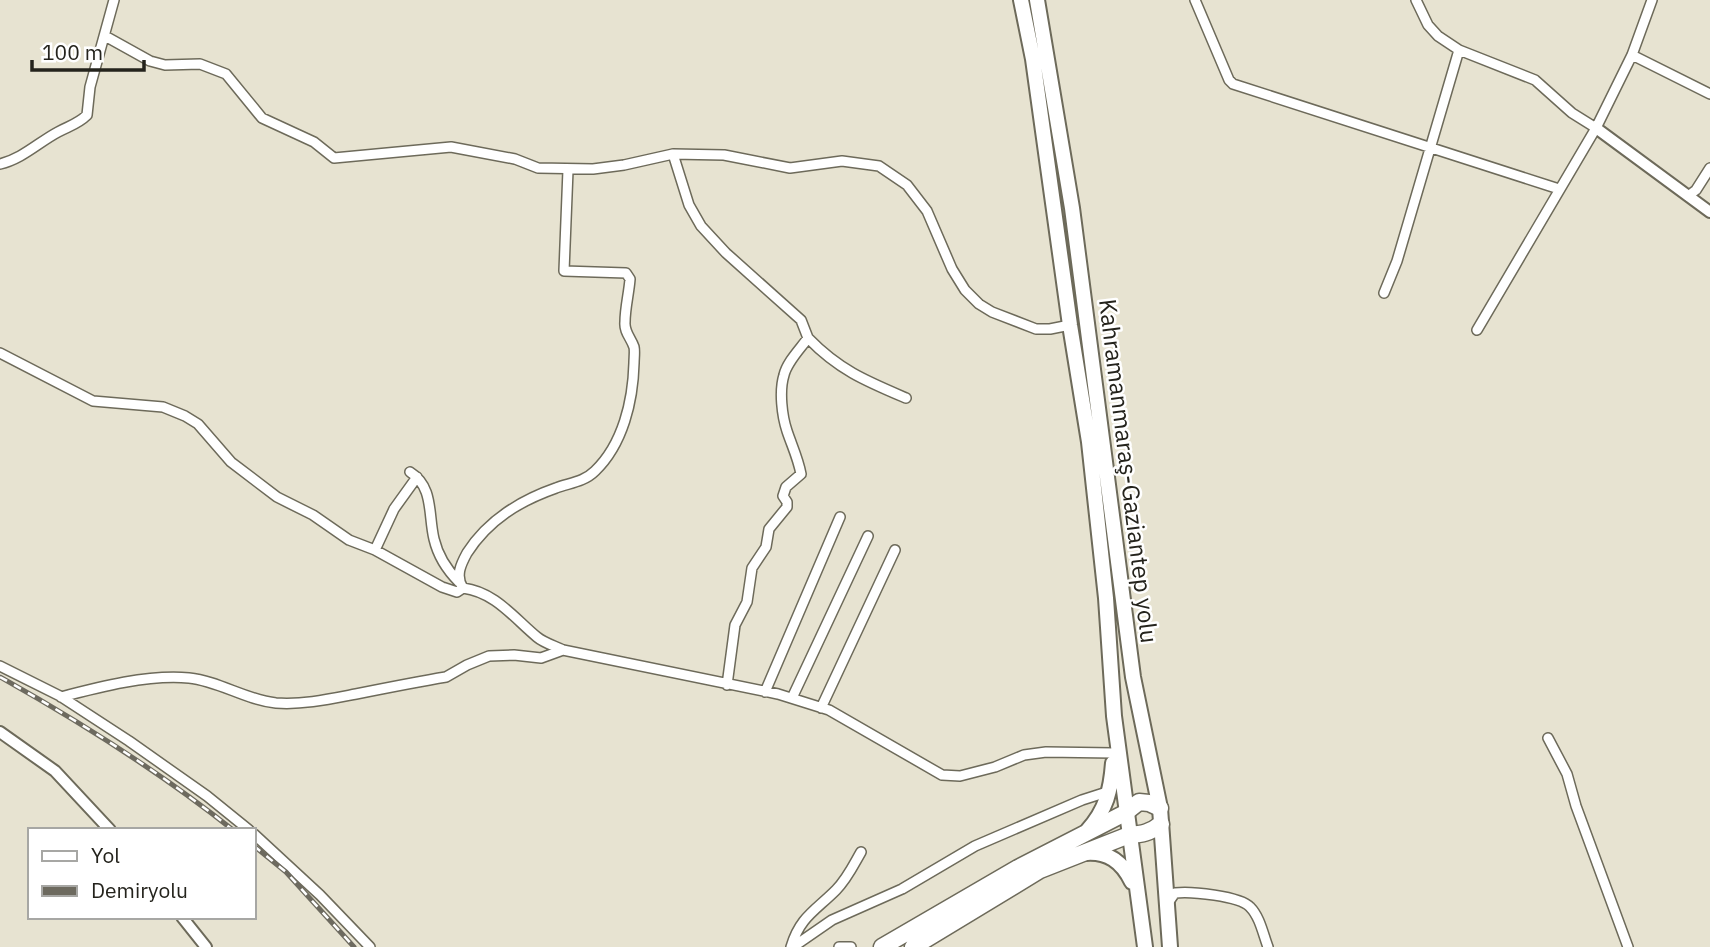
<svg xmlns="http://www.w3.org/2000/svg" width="1710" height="947" viewBox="0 0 1710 947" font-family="'IBM Plex Sans',sans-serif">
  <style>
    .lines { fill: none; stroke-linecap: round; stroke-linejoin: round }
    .minor-casing { stroke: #6d6a5a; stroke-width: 12 }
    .tertiary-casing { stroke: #6d6a5a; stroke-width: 14 }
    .trunk-casing { stroke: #6d6a5a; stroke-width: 18 }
    .motorway-casing { stroke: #6d6a5a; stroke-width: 19 }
    .minor { stroke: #fff; stroke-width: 9 }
    .tertiary { stroke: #fff; stroke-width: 10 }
    .trunk { stroke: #fff; stroke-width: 14 }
    .motorway { stroke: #fff; stroke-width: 16 }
    .rail-casing { stroke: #6d6a5f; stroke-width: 5 }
    .rail { stroke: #fff; stroke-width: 2.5; stroke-dasharray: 8; stroke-linecap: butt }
    .labels { text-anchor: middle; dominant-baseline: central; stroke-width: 5; stroke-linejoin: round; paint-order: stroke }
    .street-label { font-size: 24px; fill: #24231c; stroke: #fff }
  </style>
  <rect width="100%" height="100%" fill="#e7e3d1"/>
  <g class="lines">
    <defs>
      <path id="minor" d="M1195,0L1229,80L1233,84L1559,189
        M1416,0L1428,25L1438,36L1459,50L1535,80L1572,113L1596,128L1632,55L1652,0
        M105,36L150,61L165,65L200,64L226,74L262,118L314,142L334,158L451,147L515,159L538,168L593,169L624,165L673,154L724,155L790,168L842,161L879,166L907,185L927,211L952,269L965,290L979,304L992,312L1036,329H1050L1070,325
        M1632,55L1710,94
        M673,154L689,205L701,226L726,253L801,320L808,338C800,349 787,362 784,375C779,391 782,416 787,431C792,446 798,458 801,474L786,487L783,496L787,502V507L769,529L766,547L752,568L747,602L735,625L727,685
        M0,164C22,159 39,142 58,132C69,126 78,124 87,115L90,87L114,0
        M1688,196L1696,190L1710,168
        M1384,293L1397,261L1459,50
        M1477,330L1596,128
        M808,338C839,370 866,381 906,398
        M0,353L93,401L163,407L185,416L198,424L231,462L277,497L313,515L349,540L375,550L442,587L457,592L463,588C495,592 514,618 537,637C544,643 555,646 563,650L778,694L829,710L942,775L960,776L995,767L1024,755L1046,752L1113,753
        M410,472C434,487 428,514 434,539C438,556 448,571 459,582
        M375,550L394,509L417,477
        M463,588C455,576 461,564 467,553C488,520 519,501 556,488C569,483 584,482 595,471C623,444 633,401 634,363C634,358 635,351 634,347C631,338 624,332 625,322C625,308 629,293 630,279L626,273L564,271L568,170
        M0,666L60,696L129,741L207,796L249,830
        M765,692L840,517
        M61,697C99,687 149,674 189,678C219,681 246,700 276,703C303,705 330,699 356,694C386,688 416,682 446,677L467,665L489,656L514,655L541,658L563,650
        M792,698L868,536
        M821,708L895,550
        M1548,738L1567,774L1576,806L1628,947
        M254,834L320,895L370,947
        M1168,903L1175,893C1190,891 1240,896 1250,907C1260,917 1263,934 1268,947
        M791,947C800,917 815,911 836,890C847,879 853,866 861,852
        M793,947L832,920L902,889L975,846L1082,800L1110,791
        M839,947H851"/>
      <path id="tertiary" d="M1596,128L1710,212
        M0,732L55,771L110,830
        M182,917L206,947"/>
      <path id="trunk" d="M1021,0L1033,59L1070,325L1089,442L1106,598L1114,716L1145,947
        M1037,0L1072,208L1133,677L1160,808L1170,947
        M1088,830C1106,810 1111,790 1113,763
        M1085,853C1107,851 1122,861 1132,882"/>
      <path id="motorway" d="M882,947L1018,868L1125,813L1139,802L1149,803L1160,808
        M913,947L1040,870L1129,835C1142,834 1150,833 1161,824"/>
    </defs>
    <use href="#minor" class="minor-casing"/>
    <use href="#tertiary" class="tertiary-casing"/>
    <use href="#trunk" class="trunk-casing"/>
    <use href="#motorway" class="motorway-casing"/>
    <use href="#minor" class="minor"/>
    <use href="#tertiary" class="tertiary"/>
    <use href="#trunk" class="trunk"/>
    <use href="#motorway" class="motorway"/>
    <defs>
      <path id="rail" d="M0,677C82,723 160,772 233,830
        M254,846L286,872L354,947"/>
    </defs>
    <use href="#rail" class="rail-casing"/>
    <use href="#rail" class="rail"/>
  </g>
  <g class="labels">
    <g class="street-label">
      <text transform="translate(1129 471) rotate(83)">Kahramanmaraş-Gaziantep yolu</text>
    </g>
  </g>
  <rect x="28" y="828" width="228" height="91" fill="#ffffff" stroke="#a7a7a4" stroke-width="2"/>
  <rect x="42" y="851" width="35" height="10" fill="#ffffff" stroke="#a7a7a4" stroke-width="2"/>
  <text x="91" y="863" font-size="21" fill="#24231c">Yol</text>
  <rect x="42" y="886" width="35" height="10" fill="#6d6a5f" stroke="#a7a7a4" stroke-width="2"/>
  <text x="91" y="898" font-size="21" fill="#24231c">Demiryolu</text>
  <path d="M32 60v10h112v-10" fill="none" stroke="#24231c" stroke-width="3.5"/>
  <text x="42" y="60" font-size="21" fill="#24231c" stroke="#ffffff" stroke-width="5" paint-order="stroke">100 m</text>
</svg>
